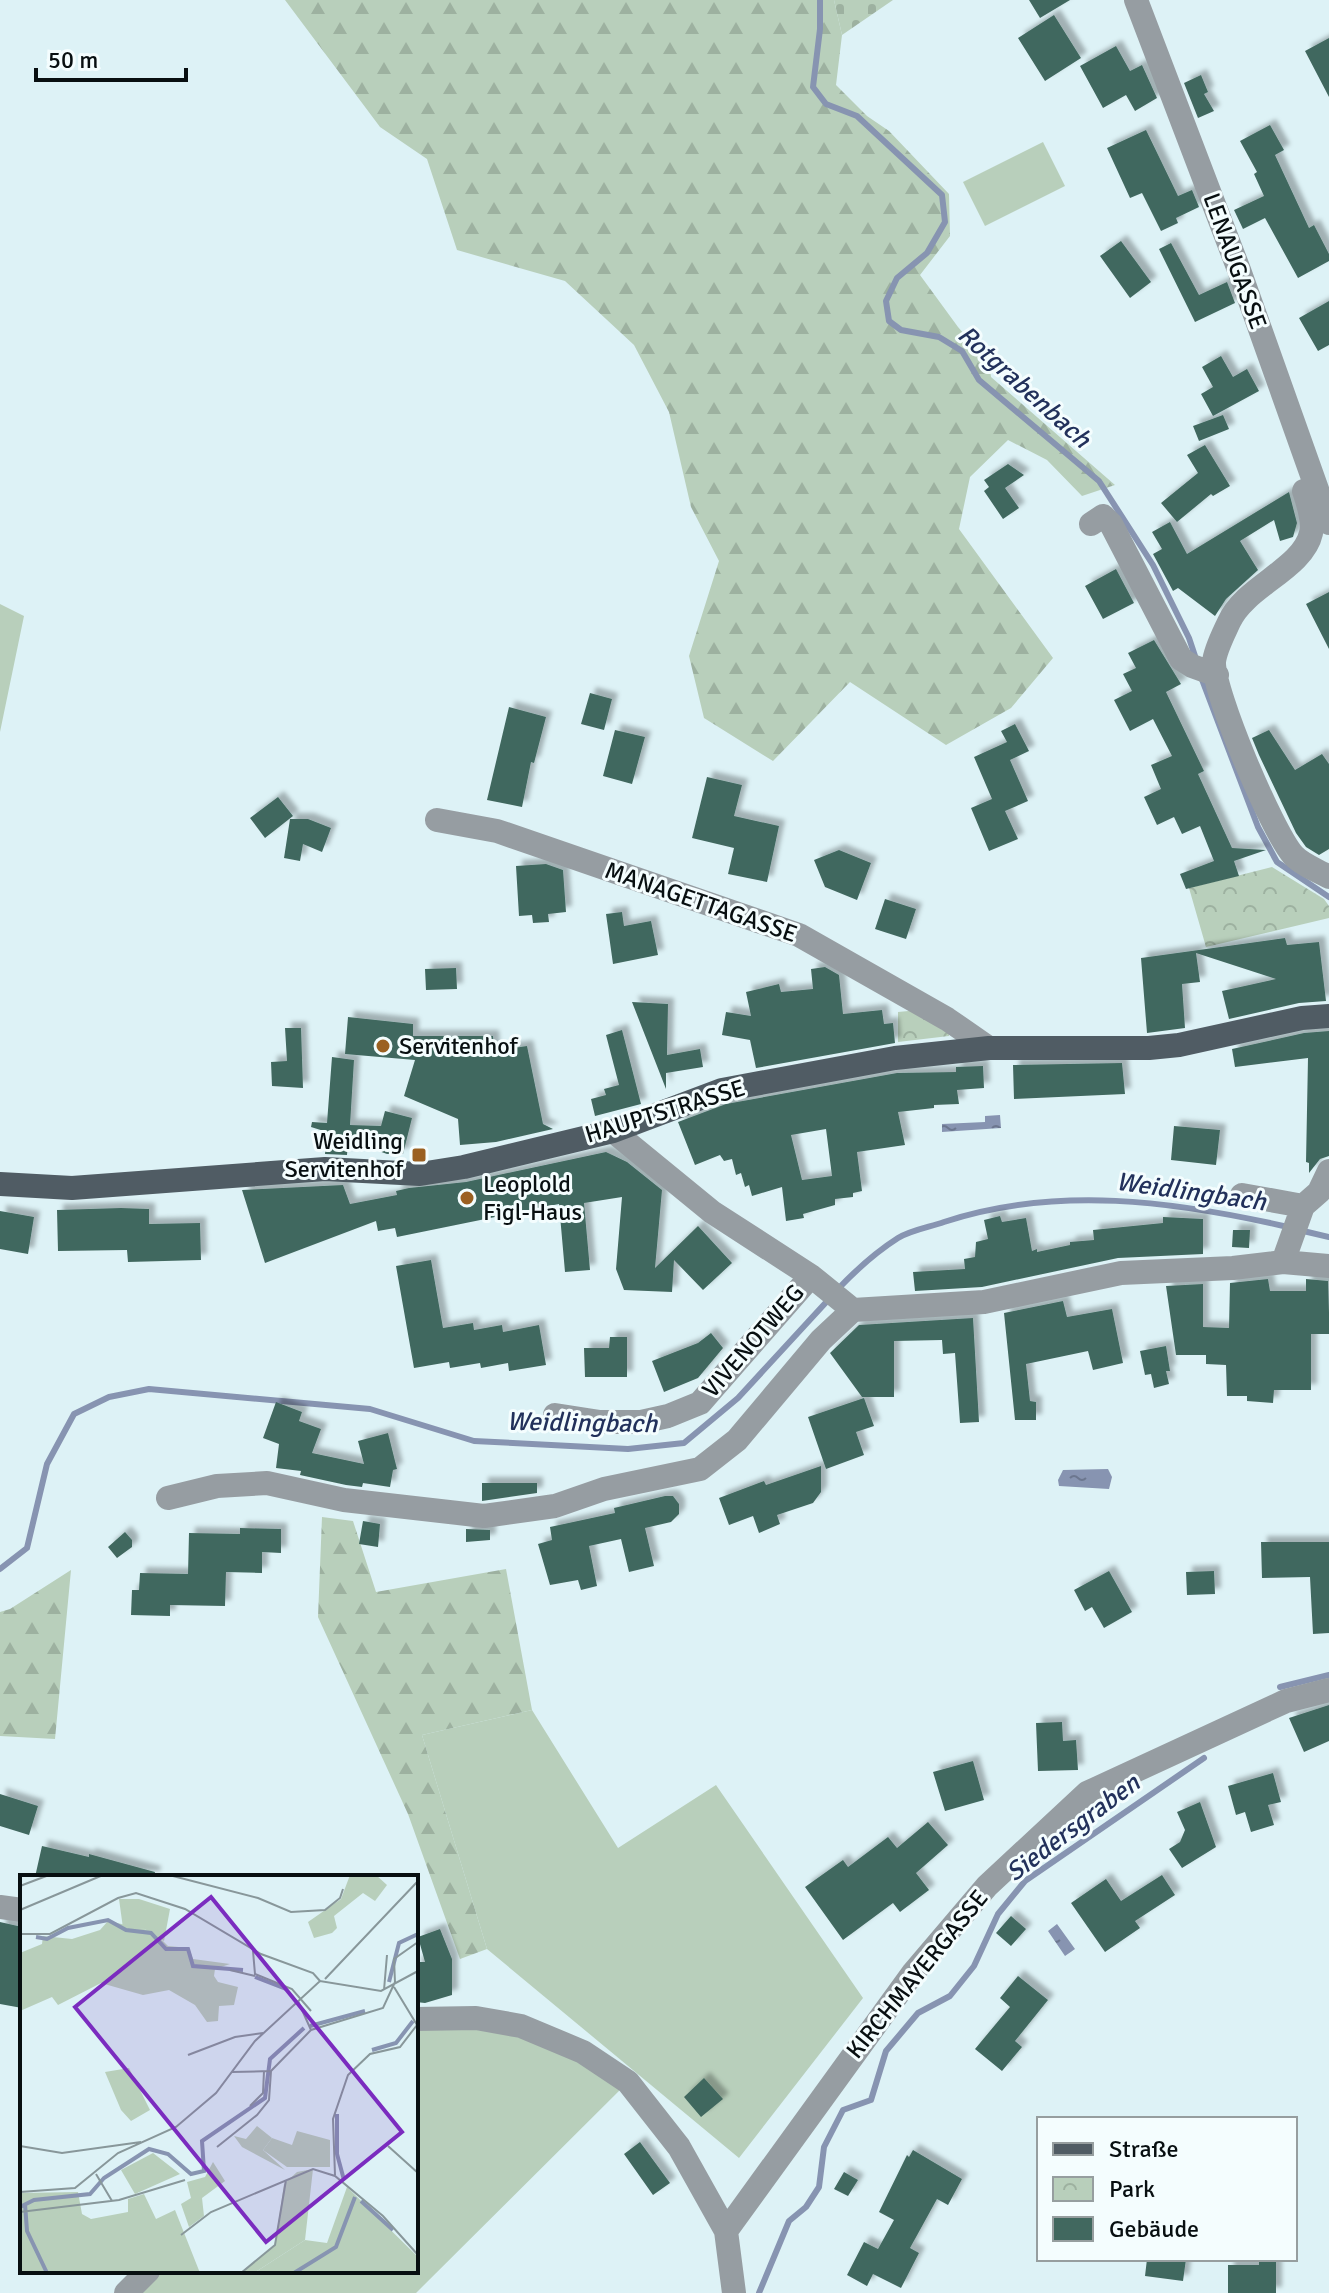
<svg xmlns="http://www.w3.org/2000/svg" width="1329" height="2293" viewBox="0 0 1329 2293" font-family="Signika,sans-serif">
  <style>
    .green { fill: #b8cfbb }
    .forest { fill: url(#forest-firs) }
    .cemetery { fill: url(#cemetery-stones) }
    .park { fill: url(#park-crowns) }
    .water { fill: url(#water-ripples) }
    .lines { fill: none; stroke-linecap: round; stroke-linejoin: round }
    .stream { stroke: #8794b1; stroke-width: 6 }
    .building { fill: #41685f; fill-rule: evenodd; filter: url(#shadow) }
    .minor { stroke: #969da2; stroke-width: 24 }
    .major { stroke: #505c64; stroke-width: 24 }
    .poi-dot { fill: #9b6021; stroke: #f4fdfe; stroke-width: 3 }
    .labels { text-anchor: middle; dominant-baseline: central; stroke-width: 6; stroke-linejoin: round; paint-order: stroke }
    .street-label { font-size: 24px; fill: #080f11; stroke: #f4fdfe }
    .poi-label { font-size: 24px; fill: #080f11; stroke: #f4fdfe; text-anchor: start }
    .water-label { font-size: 26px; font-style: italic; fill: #22315b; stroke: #f4fdfe }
    .inset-river { fill: none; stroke: #8794b1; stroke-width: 4 }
    .inset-road { fill: none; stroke: #88979a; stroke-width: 2 }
    .view { fill: #7b2cbf; fill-opacity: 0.15; stroke: #7b2cbf; stroke-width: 4 }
    .inset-edge { fill: none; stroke: #080f11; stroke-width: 4 }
  </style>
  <defs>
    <pattern id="forest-firs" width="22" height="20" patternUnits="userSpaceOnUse" patternTransform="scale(2)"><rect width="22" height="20" fill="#b8cfbb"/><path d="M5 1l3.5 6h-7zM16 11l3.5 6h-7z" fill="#9db1a0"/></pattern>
    <pattern id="cemetery-stones" width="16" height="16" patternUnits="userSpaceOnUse" patternTransform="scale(2)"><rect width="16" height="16" fill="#b8cfbb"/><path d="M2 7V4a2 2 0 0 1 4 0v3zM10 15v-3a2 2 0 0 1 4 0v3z" fill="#9db1a0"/></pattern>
    <pattern id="park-crowns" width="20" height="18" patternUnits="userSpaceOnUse" patternTransform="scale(2)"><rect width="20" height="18" fill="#b8cfbb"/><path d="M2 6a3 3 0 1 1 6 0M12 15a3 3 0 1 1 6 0" fill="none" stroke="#9db1a0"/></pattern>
    <pattern id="water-ripples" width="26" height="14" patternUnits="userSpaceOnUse" patternTransform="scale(2)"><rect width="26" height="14" fill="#8794b1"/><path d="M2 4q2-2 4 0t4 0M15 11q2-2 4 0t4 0" fill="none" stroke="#6c778f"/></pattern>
    <filter id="shadow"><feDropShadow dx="6" dy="-6" stdDeviation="2" flood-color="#0004"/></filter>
  </defs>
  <rect width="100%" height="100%" fill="#ddf2f6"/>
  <path class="green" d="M1043,142L1065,186L985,226L963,182Z
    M0,604L24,616L0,732Z
    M532,1710L618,1848L716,1785L863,1998L739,2158L487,1949L422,1735Z
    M476,2018L628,2082L416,2293H126L148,2271H416V2030Z"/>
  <path class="forest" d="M285,0H834L842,35L836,85L867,116L889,131L949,194L950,236L920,275L958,327L989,363L991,377L1115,485L1082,496L1047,460L1008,440L970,477L959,529L1053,658L1011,708L946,745L850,682L773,761L704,718L689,656L719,561L691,507L669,412L634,345L565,281L457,250L427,159L380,127Z
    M322,1517L353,1521L376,1592L506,1569L532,1710L422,1735L487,1949L460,1959L408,1814L318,1617Z
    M71,1570L55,1739L0,1736V1612L10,1609Z"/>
  <path class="cemetery" d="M834,0H893L842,35Z"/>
  <path class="park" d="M1272,867L1324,899L1329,906V918L1206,947L1189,888Z
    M919,1010L949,1027V1036L898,1042V1012Z"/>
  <path class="water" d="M1000,1115L1001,1128L942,1132V1124L985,1122V1116Z
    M1108,1469L1112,1477L1109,1489L1059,1486L1058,1480L1063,1470Z
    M1057,1924L1075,1949L1065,1956L1048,1931Z"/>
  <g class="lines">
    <path class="stream" d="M820,0V29L813,87L826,104L857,116L942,195L945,222L927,253L897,278L886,301L889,321L901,330L939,337L962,351L979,380L1099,481L1153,565L1189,638L1196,659
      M1201,677L1258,827L1277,862L1329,897
      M1299,1230L1329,1237
      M838,1289C856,1270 876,1252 898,1238C911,1230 930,1227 944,1222C1057,1185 1174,1201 1288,1227
      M0,1569L27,1548L47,1464L74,1414L109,1397L149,1389L370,1409L474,1441L628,1449L684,1443L738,1398L830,1298
      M1280,1687L1329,1675
      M759,2293L789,2221L806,2207L819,2187L824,2147L843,2110L871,2100L886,2051L918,2013L950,1996L974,1966L998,1914L1025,1881L1204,1758"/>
  </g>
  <path class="building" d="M1029,0H1070L1040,18Z
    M1054,15L1081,58L1045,81L1018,38Z
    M1329,38V97L1305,51Z
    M1116,46L1130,71L1142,65L1157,98L1135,111L1126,95L1103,108L1080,66Z
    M1201,75L1208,92L1204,94L1214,111L1198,118L1184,83Z
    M1270,125L1284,150L1275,155L1309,228L1314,225L1329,254V261L1298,278L1265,218L1243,229L1234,210L1264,196L1254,174L1257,172L1240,141Z
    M1146,130L1178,196L1192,190L1199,207L1176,218L1178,223L1161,231L1142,193L1130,198L1107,148Z
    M1121,241L1151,282L1130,298L1100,256Z
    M1171,243L1199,295L1227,282L1235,303L1195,322L1159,249Z
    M1329,301V345L1318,351L1299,318Z
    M1221,356L1233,377L1247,369L1259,391L1213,416L1201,394L1213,387L1202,367Z
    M1223,415L1229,429L1199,441L1193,426Z
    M1205,445L1230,486L1213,496L1211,494L1177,522L1161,503L1198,473L1187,455Z
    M1008,464L1024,475L1005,488L1019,508L1003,519L984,491L989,487L984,480Z
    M1289,492L1297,523L1293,537L1280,541L1274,520L1240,541L1258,570L1226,599L1215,616L1178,588L1173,591L1153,554L1162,549L1152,532L1170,522L1187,554Z
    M1116,569L1134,603L1103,619L1085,586Z
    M1329,592V649L1306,604Z
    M1154,640L1181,684L1166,692L1204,771L1198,774L1232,848L1266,850L1234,861L1239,876L1186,889L1180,874L1214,861L1200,826L1182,834L1174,817L1157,825L1144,797L1161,789L1151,765L1172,756L1153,719L1130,731L1114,700L1132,691L1123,674L1136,668L1128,653Z
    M590,693L612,699L604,730L581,724Z
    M509,707L546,717L534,763L531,762L522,807L487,800Z
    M1015,724L1029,751L1010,760L1028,801L1005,811L1018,839L989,851L971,808L992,799L974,757L1007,742L1001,731Z
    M615,730L645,737L632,784L603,776Z
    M1269,730L1295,770L1322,754L1329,764V849L1319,855L1306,847L1296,833L1259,755L1252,738Z
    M707,777L742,785L734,816L779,826L767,882L728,874L734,848L692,838Z
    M278,797L293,816L265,838L250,818Z
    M290,819H308L331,828L322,852L303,844L300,861L284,858Z
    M839,850L871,863L857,900L825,887L814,860Z
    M546,864L563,870L566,912L548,914L549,922L533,923L532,915L519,916L516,866Z
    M885,899L916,909L906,939L875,929Z
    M622,912L624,926L651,921L658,955L613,964L606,914Z
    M1285,938L1287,945L1319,942L1326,1001L1299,1003L1229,1019L1222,991L1276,979L1196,953L1200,982L1182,984L1185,1028L1147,1033L1141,958Z
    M825,967L839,975L843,1014L882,1010L884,1024L893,1023L895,1043L756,1068L750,1040L722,1035L726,1012L751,1016L746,992L779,984L781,992L813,989L811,969Z
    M456,968L457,989L426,990L425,969Z
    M632,1002L668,1004L667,1055L700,1049L703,1067L666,1073V1089Z
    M348,1017L413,1024V1036H493L494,1051L527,1046L543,1124L553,1129L496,1142L460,1145L458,1119L404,1096L415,1060L345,1054Z
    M285,1028H301L303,1088L272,1086L271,1062L287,1061Z
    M622,1030L641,1104L595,1116L591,1099L606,1095L604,1089L619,1085L606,1035Z
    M1329,1031V1156L1320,1159L1309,1173V1163L1306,1162L1308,1058L1235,1067L1232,1049L1304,1033Z
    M332,1057L354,1060L350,1125L381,1126L385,1111L412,1118L403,1154H387L348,1140L347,1155L325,1154L327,1132L311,1127L312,1122L327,1123Z
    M1122,1063L1125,1094L1014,1099L1013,1065Z
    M983,1066L984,1088L957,1090L959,1104L934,1105V1108L898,1112L905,1145L857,1152L862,1191L853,1193V1197L835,1199V1205L803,1214L804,1218L786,1221L782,1187L752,1196L749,1185L745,1187L741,1173L736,1175L732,1159L724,1161L720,1155L695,1165L678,1122L726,1104L897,1073L956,1072V1067ZM826,1129L832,1176L802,1180L791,1135Z
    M1174,1126L1220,1130L1216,1165L1171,1160Z
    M606,1152L627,1162L662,1190L655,1268L698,1226L732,1263L703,1290L674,1260L672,1292L624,1290L616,1269L622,1197L584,1203L590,1270L565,1272L559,1204L397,1237L395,1228L378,1231L376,1221L265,1263L242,1190L343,1185L350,1204L397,1195L396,1191L409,1188L466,1182Z
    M121,1208L149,1209V1224L200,1223L201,1260L128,1262L127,1250L58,1251L57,1210Z
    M0,1211L34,1217L28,1254L0,1249Z
    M1000,1216L1002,1222L1026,1218L1032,1251L1037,1249V1252L1070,1245V1242L1094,1240L1093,1230L1163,1223V1217L1203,1219V1254L1118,1258L982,1287L915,1291L913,1272L965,1269L964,1259L975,1257L976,1242L988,1239L984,1220Z
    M1233,1230H1250L1249,1248L1232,1247Z
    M431,1260L443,1328L473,1323L474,1330L502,1325L503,1332L539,1325L546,1365L509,1371L508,1363L481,1368L480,1363L450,1368L449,1362L414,1368L396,1266Z
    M1268,1279L1270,1291H1306V1279L1328,1281L1329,1313V1334H1311V1390H1274L1273,1403L1247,1401V1396H1227L1226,1365L1206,1364V1355H1176L1166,1286L1203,1284V1327L1229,1328L1230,1283Z
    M1063,1301L1067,1317L1112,1309L1123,1363L1093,1370L1088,1351L1026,1364L1030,1401L1036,1402V1420H1015L1004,1313Z
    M973,1318L979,1422L960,1423L955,1353L943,1354L942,1340L894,1341V1397H862L830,1353L859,1325Z
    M711,1333L723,1348L698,1378L664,1392L652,1361L698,1343Z
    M610,1337H627V1377H585L584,1348H609Z
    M1166,1346L1170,1371H1166L1169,1384L1154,1388L1151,1374L1145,1375L1140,1351Z
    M864,1398L874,1426L856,1432L864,1455L826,1469L808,1417Z
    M276,1402L302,1412L299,1421L321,1429L312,1453L364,1464L358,1441L388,1433L397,1469L393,1470L390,1487L363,1483L362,1487L346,1485L300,1475L301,1471L276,1468L279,1444L263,1438Z
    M821,1466V1492L813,1503L777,1515L780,1524L759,1533L753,1516L729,1525L719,1498L764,1481L766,1485Z
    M482,1483H537V1493L482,1501Z
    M665,1496H673L679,1504V1514L671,1522L645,1528L654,1566L629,1572L621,1539L589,1546L597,1586L581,1590L578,1580L550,1585L538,1544L552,1540L550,1527L615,1513L614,1508Z
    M363,1521L380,1524L378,1547L359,1544Z
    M240,1528L281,1529V1553L262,1552V1573L226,1572L225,1606L170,1605V1616L131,1615L132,1590H139L140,1573L188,1574L189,1533L240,1534Z
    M466,1529L490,1530V1540L466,1542Z
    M125,1532L132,1540V1547L117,1558L108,1547Z
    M1261,1542H1329V1633L1313,1634L1310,1577L1262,1578Z
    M1109,1571L1132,1612L1104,1628L1092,1607L1085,1611L1074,1590Z
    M1214,1571L1215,1594L1187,1595L1186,1572Z
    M1329,1705V1741L1304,1752L1289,1718Z
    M1062,1722L1063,1741L1076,1740L1078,1770L1038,1771L1036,1723Z
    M973,1761L984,1800L945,1811L933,1772Z
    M1273,1773L1281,1802L1268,1805L1274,1825L1251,1832L1245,1812L1236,1815L1228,1786Z
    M0,1794L38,1806L29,1835L0,1826Z
    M1200,1802L1216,1847L1182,1868L1169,1849L1180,1842L1185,1830L1177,1812Z
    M928,1822L948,1845L916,1873L929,1890L900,1912L893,1903L843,1940L805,1887L843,1860L848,1867L888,1837L897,1848Z
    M42,1846L89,1857V1854L155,1872L154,1877H35Z
    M1162,1875L1175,1895L1135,1921L1140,1928L1105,1952L1071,1903L1106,1879L1121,1901Z
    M1011,1916L1026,1929L1011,1946L996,1933Z
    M0,1922L22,1927V2008L0,2004Z
    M440,1929L452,1959V1995L425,2003L416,2002V1962H425L418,1937Z
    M1018,1976L1048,2000L1015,2041L1022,2047L1002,2071L975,2049L1010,2007L1000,1998Z
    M704,2078L723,2099L701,2117L684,2097Z
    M640,2142L670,2183L653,2195L624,2154Z
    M913,2150L962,2179L948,2205L937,2199L910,2248L919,2253L901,2288L873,2274L867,2286L847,2275L864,2242L878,2249L894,2220L879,2212L907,2155L909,2157Z
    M844,2172L858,2180L848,2196L834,2189Z
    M1147,2259H1186L1183,2281L1145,2276Z
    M1259,2259H1276V2293H1228V2265H1259Z"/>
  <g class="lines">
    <path class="minor" d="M1136,0L1239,270L1329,523
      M1304,491C1308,503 1314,520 1311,533C1303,569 1245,586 1229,622C1224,633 1215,650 1214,662C1213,692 1272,831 1293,855C1302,865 1317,870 1329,877
      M1091,524L1103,516L1111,524L1181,659L1192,666L1217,675
      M437,820L497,831L799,935L947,1019L989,1048
      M613,1131L712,1212L811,1276L853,1310
      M1242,1195L1303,1206
      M1283,1262L1303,1206L1319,1192L1329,1171
      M555,1415L600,1422H641L668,1416L700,1403L811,1276
      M168,1498L217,1486L267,1483L344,1500L484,1516L555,1506L604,1489L700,1469L737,1440L821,1340L853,1310L984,1302L1121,1273L1233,1268L1283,1262L1329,1266
      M0,1907L22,1910
      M416,2019L476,2018L521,2026L583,2052L628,2082L679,2147L726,2231L734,2293
      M726,2231L913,1973L987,1886L1087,1793L1286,1701L1329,1690
      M126,2293L148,2271"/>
    <path class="major" d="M0,1184L72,1188L325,1169L420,1174L464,1167L613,1131L722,1090L895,1058L989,1048H1149L1179,1045L1302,1018L1329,1016"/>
  </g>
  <g class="poi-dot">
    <circle cx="383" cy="1046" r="8"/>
    <rect x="411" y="1147" width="16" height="16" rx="4"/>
    <circle cx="467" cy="1198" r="8"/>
  </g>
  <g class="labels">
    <g class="street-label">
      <text transform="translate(1235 261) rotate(70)">LENAUGASSE</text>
      <text transform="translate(701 902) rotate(19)">MANAGETTAGASSE</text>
      <text transform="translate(665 1111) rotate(-17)">HAUPTSTRASSE</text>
      <text transform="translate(753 1341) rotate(-49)">VIVENOTWEG</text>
      <text transform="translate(917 1974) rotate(-51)">KIRCHMAYERGASSE</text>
    </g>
    <g class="poi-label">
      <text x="399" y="1046">Servitenhof</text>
      <text x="403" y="1141" text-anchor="end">Weidling<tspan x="403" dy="28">Servitenhof</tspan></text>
      <text x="483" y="1184">Leoplold<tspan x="483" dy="28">Figl-Haus</tspan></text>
    </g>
    <g class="water-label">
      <text transform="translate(1024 387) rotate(42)">Rotgrabenbach</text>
      <text transform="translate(1191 1192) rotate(8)">Weidlingbach</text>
      <text transform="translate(582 1423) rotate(1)">Weidlingbach</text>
      <text transform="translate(1073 1828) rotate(-37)">Siedersgraben</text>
    </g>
  </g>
  <g transform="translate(20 1875)">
    <rect width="398" height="398" fill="#ddf2f6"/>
    <path d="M109,193L130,235L111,246L101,235L85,197ZM277,256L310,265V292H267L243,275L252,263L272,270ZM133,278L160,299L115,319L101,295ZM293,294L285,365L234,398H220L255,370L264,309L277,297Z" fill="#b8cfbb"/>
    <path d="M330,0H356L367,10L355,26L343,18L314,41L317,53L312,58L294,63L288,47L321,24ZM88,46L133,56L148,71L169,73L173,84L210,89L195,94L194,101L198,107L218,112L214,130L199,131L198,146L187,147L175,130L149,115L123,120L81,108L38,130L32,122L0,136V78L22,69L23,61L52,64L80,55ZM237,251L252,263L243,275L265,295L222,272L214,261L226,264ZM193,287L205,306L182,323L184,341L169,352L161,329L171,323L167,307L185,302ZM327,312L398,382V398H234L285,365L307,368ZM58,317L62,339L71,344L108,337V324L124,319L136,344L155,335L180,398H0V318Z" fill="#b8cfbb"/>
    <path d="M99,24H119L150,34L144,66L125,54L103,53Z" fill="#b8cfbb"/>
    <path class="inset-river" d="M16,62L27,64L48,53L88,45L106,55L131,58L146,74H168L173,91L223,95M235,102L266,114M369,107L379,68L398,59M290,151L345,136M352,175L376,168L393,146M317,239V279L324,305M341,326L373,355M5,329L7,356L27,398M0,332L14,325L70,319L84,303L129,274L148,279L171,299L184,296L182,266L245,223L250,184L284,153M274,398L316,372L335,322"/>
    <path class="inset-road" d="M149,0L238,23L271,37L305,35L320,23L323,14M0,11L29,0M0,35L83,0M0,59H30L98,23L116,18L165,34L241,79L293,98L300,106M233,76L235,99L272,114L291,136M210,95L235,101M305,104L398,6M364,115L367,80M278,126L291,155M168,180L215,162L243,158M212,197L251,196M230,231L243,218L244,196M0,271L42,278L121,267M368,271L398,298M197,272L237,240L249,225L251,196L291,155L363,133L375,107L374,84L398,67M76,299L92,326M315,300L313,244L328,200L350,179L380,172L397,150L374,112M0,317L55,313L98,278L156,252L196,218L235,166L300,106L361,116L398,96M0,337L99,325L165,305M161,360L191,337L293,294L315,301L363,341L398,380M221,398L255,370L266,305"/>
    <path class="view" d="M191,22L382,257L246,367L55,132Z"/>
    <rect width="398" height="398" class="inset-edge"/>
  </g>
  <rect x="1037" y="2117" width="260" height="144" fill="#f4fdfe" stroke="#969e9f" stroke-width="2"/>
  <rect x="1053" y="2143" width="40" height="12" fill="#505c64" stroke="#969e9f" stroke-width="2"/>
  <text x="1109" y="2157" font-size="24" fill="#080f11">Straße</text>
  <rect x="1053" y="2177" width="40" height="24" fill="url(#park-crowns)" stroke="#969e9f" stroke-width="2"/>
  <text x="1109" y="2197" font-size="24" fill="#080f11">Park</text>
  <rect x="1053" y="2217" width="40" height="24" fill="#41685f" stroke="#969e9f" stroke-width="2"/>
  <text x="1109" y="2237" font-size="24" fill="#080f11">Gebäude</text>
  <path d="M36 68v12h150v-12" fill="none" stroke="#080f11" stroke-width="4"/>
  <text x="48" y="68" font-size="24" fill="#080f11" stroke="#f4fdfe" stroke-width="6" paint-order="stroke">50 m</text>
</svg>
